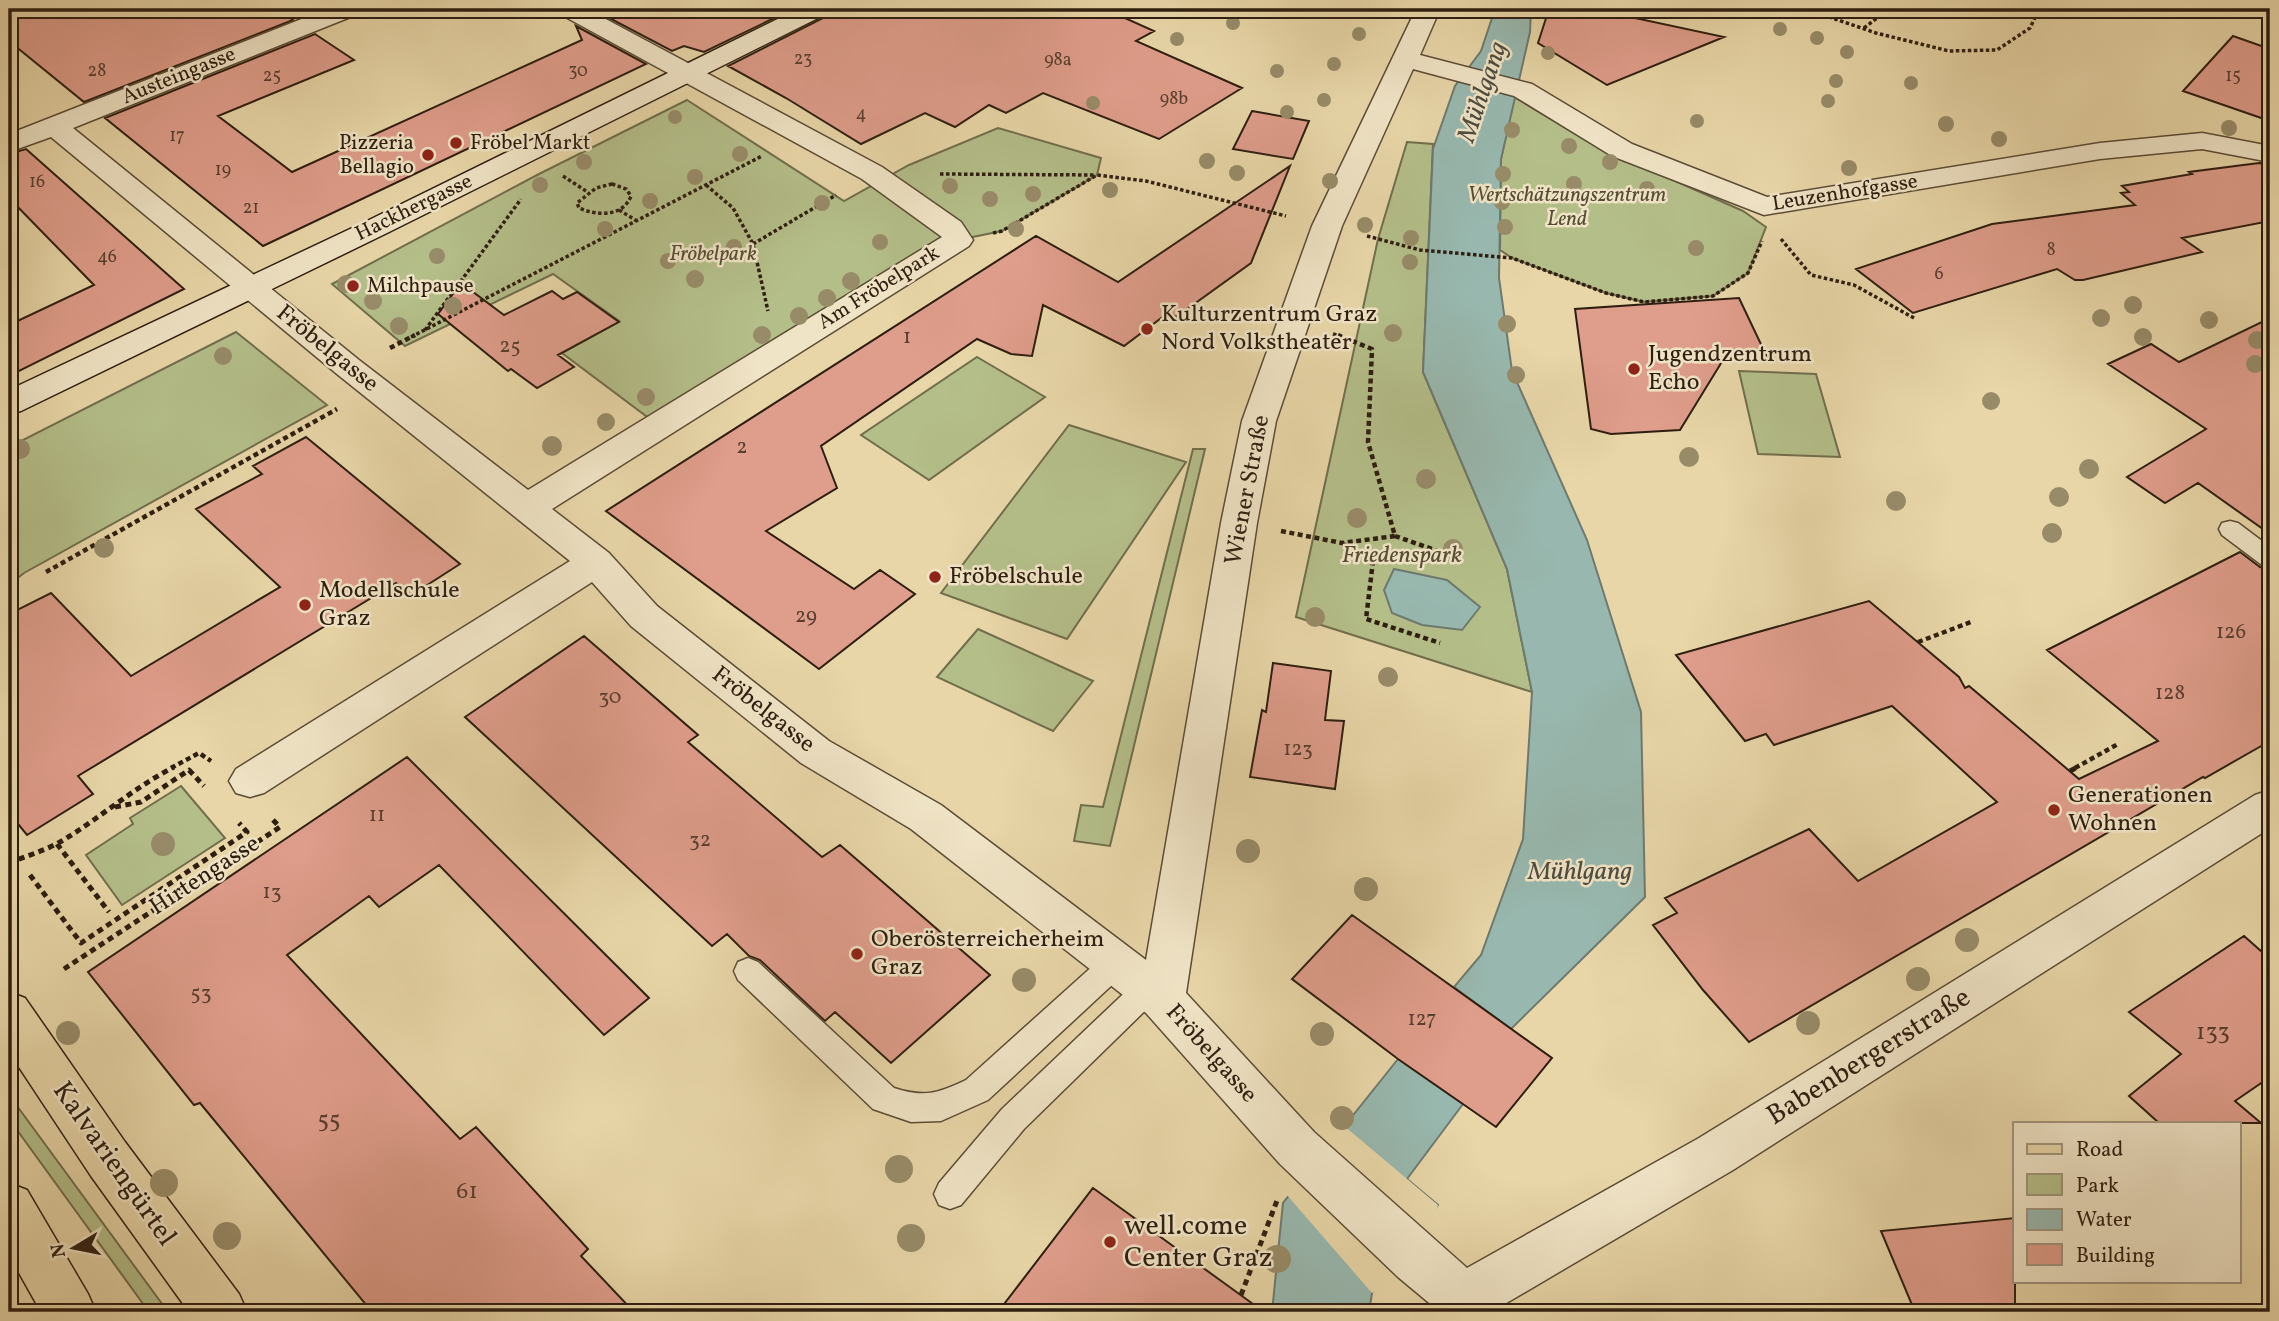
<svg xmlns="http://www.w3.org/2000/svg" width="2279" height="1321" viewBox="0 0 2279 1321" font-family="Vollkorn,serif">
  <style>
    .green { fill: #b4be89; stroke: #716e4c; stroke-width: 2 }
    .water { fill: #98b8af; stroke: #6e7a6f; stroke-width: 2 }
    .pier { fill: #e8d6a8 }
    .building { fill: #df9d8b; stroke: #2e1e10; stroke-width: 2 }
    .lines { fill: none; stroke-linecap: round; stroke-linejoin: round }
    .service-casing { stroke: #5c4c36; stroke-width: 3 }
    .minor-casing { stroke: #5c4c36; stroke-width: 3 }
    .secondary-casing { stroke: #2e1e10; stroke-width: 3 }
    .primary-casing { stroke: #2e1e10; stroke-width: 3 }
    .path-far2 { stroke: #2e1e10; stroke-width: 3.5; stroke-dasharray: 3.5 2.5; stroke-linecap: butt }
    .path-far1 { stroke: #2e1e10; stroke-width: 4.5; stroke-dasharray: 5 3.5; stroke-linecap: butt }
    .path { stroke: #2e1e10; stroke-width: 5; stroke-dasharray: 6 4.5; stroke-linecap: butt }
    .service { fill: #f0e4c6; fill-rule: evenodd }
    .minor { fill: #f0e4c6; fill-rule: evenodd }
    .secondary { fill: #f0e4c6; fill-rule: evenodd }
    .primary { fill: #e8d6a8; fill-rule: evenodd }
    .tree { fill: #988b68 }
    .poi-dot { fill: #8f2418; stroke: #f0e4c6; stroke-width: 2.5 }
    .labels { text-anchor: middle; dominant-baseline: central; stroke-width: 5; stroke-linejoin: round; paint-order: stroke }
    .far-number-label { font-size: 18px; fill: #5a3e2f }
    .far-street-label { font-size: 21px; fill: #2e1e10; stroke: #f0e4c6 }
    .far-poi-label { font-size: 21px; fill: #2e1e10; stroke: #f0e4c6; text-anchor: start }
    .far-park-label { font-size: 21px; font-style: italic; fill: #564e34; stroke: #f0e4c6 }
    .number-label { font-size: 21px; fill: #5a3e2f }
    .poi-label { font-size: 24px; fill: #2e1e10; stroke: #f0e4c6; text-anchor: start }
    .street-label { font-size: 24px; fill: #2e1e10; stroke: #f0e4c6 }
    .park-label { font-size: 24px; font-style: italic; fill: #564e34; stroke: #f0e4c6 }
    .near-number-label { font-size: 24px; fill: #5a3e2f }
    .water-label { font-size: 26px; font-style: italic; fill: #4e4c40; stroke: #f0e4c6 }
    .near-street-label { font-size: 28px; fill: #2e1e10; stroke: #f0e4c6 }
    .near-poi-label { font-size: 28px; fill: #2e1e10; stroke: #f0e4c6; text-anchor: start }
  </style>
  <rect width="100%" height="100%" fill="#e8d6a8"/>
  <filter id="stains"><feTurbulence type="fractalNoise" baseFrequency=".00286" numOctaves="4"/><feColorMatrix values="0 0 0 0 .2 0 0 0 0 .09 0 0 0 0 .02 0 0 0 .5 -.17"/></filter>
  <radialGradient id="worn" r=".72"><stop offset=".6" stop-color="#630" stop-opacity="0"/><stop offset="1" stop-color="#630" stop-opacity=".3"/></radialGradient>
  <path class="green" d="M1514,97L1601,148L1743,211L1766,227L1748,273L1713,296L1644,302L1606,293L1512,258L1500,250L1501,159Z
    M687,100L844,201L909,165L998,128L1101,158L1097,175L1002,231L958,240L658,425L562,353L619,321L553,274L405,346L332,284L539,174Z
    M1407,142L1433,144L1423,372L1507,569L1532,692L1296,617L1378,239Z
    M236,332L327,405L24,573L9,585V447Z
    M977,357L1045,397L929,480L861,435Z
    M1739,371L1816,374L1840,457L1758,454Z
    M1069,425L1186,462L1067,639L941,593Z
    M1193,449H1205L1110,846L1074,841L1081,805L1103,807Z
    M978,629L1093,681L1053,731L937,677Z
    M181,786L225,838L122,905L86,855L133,824L130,818Z
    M9,1095L168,1312H149L9,1119Z"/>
  <path class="water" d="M1495,9H1531L1530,32L1501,159L1499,278L1512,371L1587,540L1641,712L1645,897L1511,1029L1454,987L1481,955L1523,839L1532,692L1507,569L1423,372L1433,149L1455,86L1481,51Z
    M1394,569L1447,580L1480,607L1462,630L1422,625L1392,613L1384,590Z
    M1398,1059L1463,1104L1407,1179L1438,1205L1372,1293L1369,1312H1272L1283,1203Z"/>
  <path class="pier" d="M1343,1125L1438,1205L1433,1218L1378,1291L1372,1293L1286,1194L1338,1126Z"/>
  <path class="building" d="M9,9H276L293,20L84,102L9,41Z
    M592,9H793L704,52L684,46L672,51Z
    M832,9H1105L1154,31L1136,41L1242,88L1159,139L1043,93L1006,113L989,105L955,127L925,113L861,144L786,98L728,66L827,16Z
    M1549,9H1593L1724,37L1607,85L1538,43Z
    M576,26L646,64L263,246L105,118L315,34L354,60L218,116L292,172L582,40Z
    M2233,36L2270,49V121L2183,91Z
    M1252,111L1309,121L1293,159L1233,149Z
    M26,149L184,289L9,376V325L94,285L9,198V154Z
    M2259,163L2270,164V221L2182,238L2202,252L2083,280H2075L2057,269L1913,313L1856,269L1992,224L2135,205L2121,193L2129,192L2122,186L2192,174L2189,172Z
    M1290,166L1251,263L1176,317L1168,313L1124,346L1043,305L1032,356L1011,354L977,339L821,446L837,488L766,531L854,589L880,570L915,594L819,669L606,511L1036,236L1118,282Z
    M461,283L504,315L552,291L563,299L577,292L619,322L558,355L574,367L537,388L511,369L508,371L438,314Z
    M1739,298L1768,359L1723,360L1680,430L1611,434L1591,429L1575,309Z
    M2270,318V534L2198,483L2165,503L2127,477L2206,429L2108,364L2151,344L2179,362Z
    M306,437L460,564L410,596L396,583L78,776L93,794L27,835L9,813V614L51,593L131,676L280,587L196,509L262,474L253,466Z
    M2240,552L2260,567L2270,569V741L2205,778L2203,777L1749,1042L1703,990L1653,925L1677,913L1665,898L1809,829L1858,881L1997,802L1892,706L1774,745L1766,734L1745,741L1676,655L1869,601L1959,677L1965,688L1969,686L2079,779L2158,741L2047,650Z
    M584,636L698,735L688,742L822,857L840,845L990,975L891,1063L835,1012L825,1021L760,960L749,956L727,934L712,946L465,717Z
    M1273,663L1331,671L1325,720L1344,721L1335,789L1250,777L1262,710L1266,712Z
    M407,757L649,998L604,1035L439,865L379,907L369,896L287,955L460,1139L476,1127L588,1249L581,1256L634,1312H372L200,1103L194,1105L88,972Z
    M1352,915L1552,1058L1496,1127L1398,1059L1292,979Z
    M2244,936L2270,959V1077L2235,1101L2261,1123H2159L2129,1096L2181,1054L2129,1012Z
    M1093,1188L1264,1312H998Z
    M2015,1218V1312H1915L1881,1231Z"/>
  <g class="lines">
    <defs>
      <path id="service" d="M2230,521L2238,523L2270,547V567L2262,565L2222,535L2219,529L2222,523Z
        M1115,951L1125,955L1129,964L1125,973L988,1100L941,1121L911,1122L873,1109L738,980L734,971L738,962L748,958L758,962L894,1088C924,1098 939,1093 966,1080L1105,955Z
        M1148,976L1158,980L1162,989L1158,998L1024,1129L961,1205L950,1209L939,1205L934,1194L939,1183L1002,1109L1138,980Z"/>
      <path id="minor" d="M327,9H361L358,14L73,128L359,360L528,490L942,237L862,179L560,14L557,9H587L882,167L961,222L973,240L969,246L552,509L609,553L657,606L829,741L941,805L1146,960L1221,523L1242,421L1312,226L1416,9H1440L1420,55L1532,84L1632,144L1767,197L2100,143L2202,133L2270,146V162L2202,149L2100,159L1764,215L1612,156L1514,96L1413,69L1342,226L1276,421L1257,523L1186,993L1314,1132L1467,1268L1699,1138L2255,795L2270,790V828L1733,1170L1491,1312H1440L1398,1277L1280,1164L1146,1013L911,829L801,763L631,626L592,582L264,793L250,797L236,793L229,781L236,769L570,561L337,374L51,137L9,152V134Z"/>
      <path id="secondary" d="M798,9H829L826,14L387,233L21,411L9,414V390L367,221Z"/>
      <path id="primary" d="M9,992L25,998L125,1142L239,1294L247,1312H189L91,1176L9,1052Z
        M9,1183L27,1190L88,1294L96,1312H41L9,1255Z"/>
    </defs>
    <use href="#service" class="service-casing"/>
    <use href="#minor" class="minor-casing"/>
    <use href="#secondary" class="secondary-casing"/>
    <use href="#primary" class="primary-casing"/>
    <path class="path-far2" d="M1806,9L1876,33L1949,51L1997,50L2030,28L2039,9
      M1864,28L1877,18
      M940,174L1096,175
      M563,176L586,191
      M612,184L626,189L631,196C623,217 597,216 579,208L577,203L596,188Z
      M706,185L733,208L753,244L768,311
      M619,210L637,221
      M993,233L1002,231L1097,175L1146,181L1286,216
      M1367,236L1420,250L1512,258L1606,293L1644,302L1713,296L1748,273L1762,241
      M1781,239L1811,275L1854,285L1914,318
      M753,244L836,195
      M425,330L521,199
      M1333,334L1344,337
      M411,337L762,156"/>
    <path class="path-far1" d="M390,348L415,335
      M1281,531L1342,543L1395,536L1368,442L1372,349L1338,335
      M1395,536L1455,557
      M1343,544L1373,561L1366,619L1440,643
      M46,572L337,409
      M1918,642L1971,622
      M171,768L199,753L211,761
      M2075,768L2118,744"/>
    <path class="path" d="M2070,771L2078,767
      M115,807L141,802L189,770L204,786
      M57,844L109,912
      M9,863C26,856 44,851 60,842C99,819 133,788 174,767
      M30,875L81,943L247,832L239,823
      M64,969L280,827L273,820
      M1241,1295L1278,1198"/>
    <use href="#service" class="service"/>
    <use href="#minor" class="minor"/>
    <use href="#secondary" class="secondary"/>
    <use href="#primary" class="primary"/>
  </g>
  <g class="tree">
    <circle cx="1233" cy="23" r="7"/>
    <circle cx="1780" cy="29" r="7"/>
    <circle cx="1359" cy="34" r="7"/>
    <circle cx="1817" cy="38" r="7"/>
    <circle cx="1177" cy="39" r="7"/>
    <circle cx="1847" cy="52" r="7"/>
    <circle cx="1548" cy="53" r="7"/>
    <circle cx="1334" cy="64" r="7"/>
    <circle cx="1277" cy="71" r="7"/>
    <circle cx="1836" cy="81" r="7"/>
    <circle cx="1911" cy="83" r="7"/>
    <circle cx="1324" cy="100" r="7"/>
    <circle cx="1828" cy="101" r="7"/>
    <circle cx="1093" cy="103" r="7"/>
    <circle cx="1287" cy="112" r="7"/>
    <circle cx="675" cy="117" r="7"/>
    <circle cx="1697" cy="121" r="7"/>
    <circle cx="1946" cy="124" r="8"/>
    <circle cx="2229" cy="128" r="8"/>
    <circle cx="1512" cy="130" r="8"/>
    <circle cx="1999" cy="139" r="8"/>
    <circle cx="1569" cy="146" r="8"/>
    <circle cx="740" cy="154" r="8"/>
    <circle cx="1207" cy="161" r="8"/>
    <circle cx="584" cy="162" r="8"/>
    <circle cx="1610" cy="162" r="8"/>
    <circle cx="1849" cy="168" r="8"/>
    <circle cx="1237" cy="173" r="8"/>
    <circle cx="1503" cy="174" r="8"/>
    <circle cx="695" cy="177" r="8"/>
    <circle cx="1330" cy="181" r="8"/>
    <circle cx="1574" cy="184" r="8"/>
    <circle cx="540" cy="185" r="8"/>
    <circle cx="950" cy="186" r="8"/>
    <circle cx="1647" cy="189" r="8"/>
    <circle cx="1110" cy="190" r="8"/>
    <circle cx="1033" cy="194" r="8"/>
    <circle cx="990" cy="199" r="8"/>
    <circle cx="650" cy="201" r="8"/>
    <circle cx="1502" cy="202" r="8"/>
    <circle cx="822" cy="203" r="8"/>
    <circle cx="1365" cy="225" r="8"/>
    <circle cx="1505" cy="227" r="8"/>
    <circle cx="605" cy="229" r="8"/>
    <circle cx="1016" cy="229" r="8"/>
    <circle cx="1411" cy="238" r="8"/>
    <circle cx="880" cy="242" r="8"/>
    <circle cx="734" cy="247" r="8"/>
    <circle cx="1696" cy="248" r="8"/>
    <circle cx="437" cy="256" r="8"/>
    <circle cx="668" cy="261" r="8"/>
    <circle cx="1410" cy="262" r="8"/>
    <circle cx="695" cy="279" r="9"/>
    <circle cx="851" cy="281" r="9"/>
    <circle cx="346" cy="284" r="9"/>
    <circle cx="827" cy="298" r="9"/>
    <circle cx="373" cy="301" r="9"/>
    <circle cx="2133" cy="305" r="9"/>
    <circle cx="453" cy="306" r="9"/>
    <circle cx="799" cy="316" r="9"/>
    <circle cx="2101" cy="318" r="9"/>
    <circle cx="2209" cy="320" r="9"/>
    <circle cx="1507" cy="324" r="9"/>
    <circle cx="399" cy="326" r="9"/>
    <circle cx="1393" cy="333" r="9"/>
    <circle cx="762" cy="335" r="9"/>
    <circle cx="2143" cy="337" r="9"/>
    <circle cx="2257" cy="340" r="9"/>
    <circle cx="223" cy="356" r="9"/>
    <circle cx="2255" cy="364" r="9"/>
    <circle cx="1516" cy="375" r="9"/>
    <circle cx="646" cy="397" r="9"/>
    <circle cx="1991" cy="401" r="9"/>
    <circle cx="606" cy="422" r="9"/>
    <circle cx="552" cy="446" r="10"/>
    <circle cx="20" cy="449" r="10"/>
    <circle cx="1689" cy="457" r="10"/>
    <circle cx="2089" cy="469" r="10"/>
    <circle cx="1426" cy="479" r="10"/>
    <circle cx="2059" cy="497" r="10"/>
    <circle cx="1896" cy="501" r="10"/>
    <circle cx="1357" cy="518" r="10"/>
    <circle cx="2052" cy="533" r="10"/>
    <circle cx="104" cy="548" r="10"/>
    <circle cx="1453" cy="549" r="10"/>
    <circle cx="1315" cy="617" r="10"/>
    <circle cx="1388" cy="677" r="10"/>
    <circle cx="163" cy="844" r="12"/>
    <circle cx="1248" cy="851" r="12"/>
    <circle cx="1366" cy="889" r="12"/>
    <circle cx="1967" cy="940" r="12"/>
    <circle cx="1918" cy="979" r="12"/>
    <circle cx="1024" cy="980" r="12"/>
    <circle cx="1808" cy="1023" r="12"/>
    <circle cx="68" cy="1033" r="12"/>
    <circle cx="1322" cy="1034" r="12"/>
    <circle cx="1342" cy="1118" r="12"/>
    <circle cx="899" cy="1169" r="14"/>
    <circle cx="164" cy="1183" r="14"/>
    <circle cx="227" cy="1236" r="14"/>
    <circle cx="911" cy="1238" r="14"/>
    <circle cx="1277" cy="1259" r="14"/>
  </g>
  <g class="poi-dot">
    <circle cx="456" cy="143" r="7"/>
    <circle cx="428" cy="155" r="7"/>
    <circle cx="353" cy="286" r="7"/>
    <circle cx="1147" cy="329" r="7"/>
    <circle cx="1634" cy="369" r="7"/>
    <circle cx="935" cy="577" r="7"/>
    <circle cx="305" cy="605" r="7"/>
    <circle cx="2054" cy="810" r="7"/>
    <circle cx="857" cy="954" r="7"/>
    <circle cx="1110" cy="1242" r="7"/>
  </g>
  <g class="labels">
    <g class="far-number-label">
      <text x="803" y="59">23</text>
      <text x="1058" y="60">98a</text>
      <text x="97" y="71">28</text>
      <text x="578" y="71">30</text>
      <text x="272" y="76">25</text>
      <text x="2233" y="76">15</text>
      <text x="1174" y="99">98b</text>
      <text x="861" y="114">4</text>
      <text x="177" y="136">17</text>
      <text x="223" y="170">19</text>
      <text x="37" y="182">16</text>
      <text x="251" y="208">21</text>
      <text x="2051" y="250">8</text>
      <text x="107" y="257">46</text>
      <text x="1939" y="274">6</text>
    </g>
    <g class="far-street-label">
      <text transform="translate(179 76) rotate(-22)">Austeingasse</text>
      <text transform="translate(1845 193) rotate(-9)">Leuzenhofgasse</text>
      <text transform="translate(414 208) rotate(-26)">Hackhergasse</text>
      <text transform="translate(879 288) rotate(-32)">Am Fröbelpark</text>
    </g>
    <g class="far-poi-label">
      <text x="414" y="143" text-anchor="end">Pizzeria<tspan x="414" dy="24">Bellagio</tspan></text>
      <text x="470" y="143">Fröbel Markt</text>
      <text x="367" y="286">Milchpause</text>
    </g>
    <g class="far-park-label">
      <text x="1567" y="195">Wertschätzungszentrum<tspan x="1567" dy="24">Lend</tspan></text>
      <text x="713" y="254">Fröbelpark</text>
    </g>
    <g class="number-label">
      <text x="907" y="337">1</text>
      <text x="510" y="346">25</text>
      <text x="742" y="447">2</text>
      <text x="806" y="616">29</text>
      <text x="2231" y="632">126</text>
      <text x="2170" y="693">128</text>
      <text x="610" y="697">30</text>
      <text x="1298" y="749">123</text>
      <text x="377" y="815">11</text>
      <text x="700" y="840">32</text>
      <text x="272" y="892">13</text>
      <text x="201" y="993">53</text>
      <text x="1422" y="1019">127</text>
    </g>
    <g class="poi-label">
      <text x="1161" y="315">Kulturzentrum Graz<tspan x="1161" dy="28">Nord Volkstheater</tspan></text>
      <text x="1648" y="355">Jugendzentrum<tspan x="1648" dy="28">Echo</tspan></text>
      <text x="949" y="577">Fröbelschule</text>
      <text x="319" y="591">Modellschule<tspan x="319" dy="28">Graz</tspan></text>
      <text x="2068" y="796">Generationen<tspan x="2068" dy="28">Wohnen</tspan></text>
      <text x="871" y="940">Oberösterreicherheim<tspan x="871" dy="28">Graz</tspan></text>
    </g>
    <g class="street-label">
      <text transform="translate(327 349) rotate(39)">Fröbelgasse</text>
      <text transform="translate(1248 490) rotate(-79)">Wiener Straße</text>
      <text transform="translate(763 710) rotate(38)">Fröbelgasse</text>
      <text transform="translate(205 876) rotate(-33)">Hirtengasse</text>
      <text transform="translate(1211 1054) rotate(48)">Fröbelgasse</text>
    </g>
    <g class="park-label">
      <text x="1402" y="556">Friedenspark</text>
    </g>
    <g class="near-number-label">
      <text x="2213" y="1033">133</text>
      <text x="329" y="1121">55</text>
      <text x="467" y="1192">61</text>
    </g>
    <g class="water-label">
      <text transform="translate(1483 92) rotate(-71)">Mühlgang</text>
      <text x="1580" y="872">Mühlgang</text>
    </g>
    <g class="near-street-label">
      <text transform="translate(1869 1057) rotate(-32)">Babenbergerstraße</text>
      <text transform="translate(114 1164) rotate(55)">Kalvariengürtel</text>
    </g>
    <g class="near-poi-label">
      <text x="1124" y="1226">well.come<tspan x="1124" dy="32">Center Graz</tspan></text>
    </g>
  </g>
  <rect width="2279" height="1321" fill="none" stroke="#e8d6a8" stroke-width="35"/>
  <rect x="10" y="10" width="2258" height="1300" fill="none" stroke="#2e1e10" stroke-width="3.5"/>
  <rect x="18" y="18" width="2244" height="1286" fill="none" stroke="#2e1e10" stroke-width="2"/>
  <rect x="2013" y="1122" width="228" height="161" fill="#f0e4c6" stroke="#a2957d" stroke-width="2"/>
  <rect x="2027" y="1144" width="35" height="10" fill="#e8d6a8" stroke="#a2957d" stroke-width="2"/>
  <text x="2076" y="1156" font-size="21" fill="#2e1e10">Road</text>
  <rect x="2027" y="1174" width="35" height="21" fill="#b4be89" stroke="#a2957d" stroke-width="2"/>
  <text x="2076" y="1192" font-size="21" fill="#2e1e10">Park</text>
  <rect x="2027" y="1209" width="35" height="21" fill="#98b8af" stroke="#a2957d" stroke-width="2"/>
  <text x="2076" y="1226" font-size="21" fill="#2e1e10">Water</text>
  <rect x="2027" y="1244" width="35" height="21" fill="#df9d8b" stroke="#a2957d" stroke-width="2"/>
  <text x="2076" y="1262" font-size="21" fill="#2e1e10">Building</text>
  <g transform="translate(74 1248) rotate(260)" stroke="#f0e4c6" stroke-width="5" paint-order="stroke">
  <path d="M0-5L12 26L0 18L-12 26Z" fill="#2e1e10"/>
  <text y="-10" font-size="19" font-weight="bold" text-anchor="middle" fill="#2e1e10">N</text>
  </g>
  <rect width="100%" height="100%" filter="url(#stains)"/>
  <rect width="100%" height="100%" fill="url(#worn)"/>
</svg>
